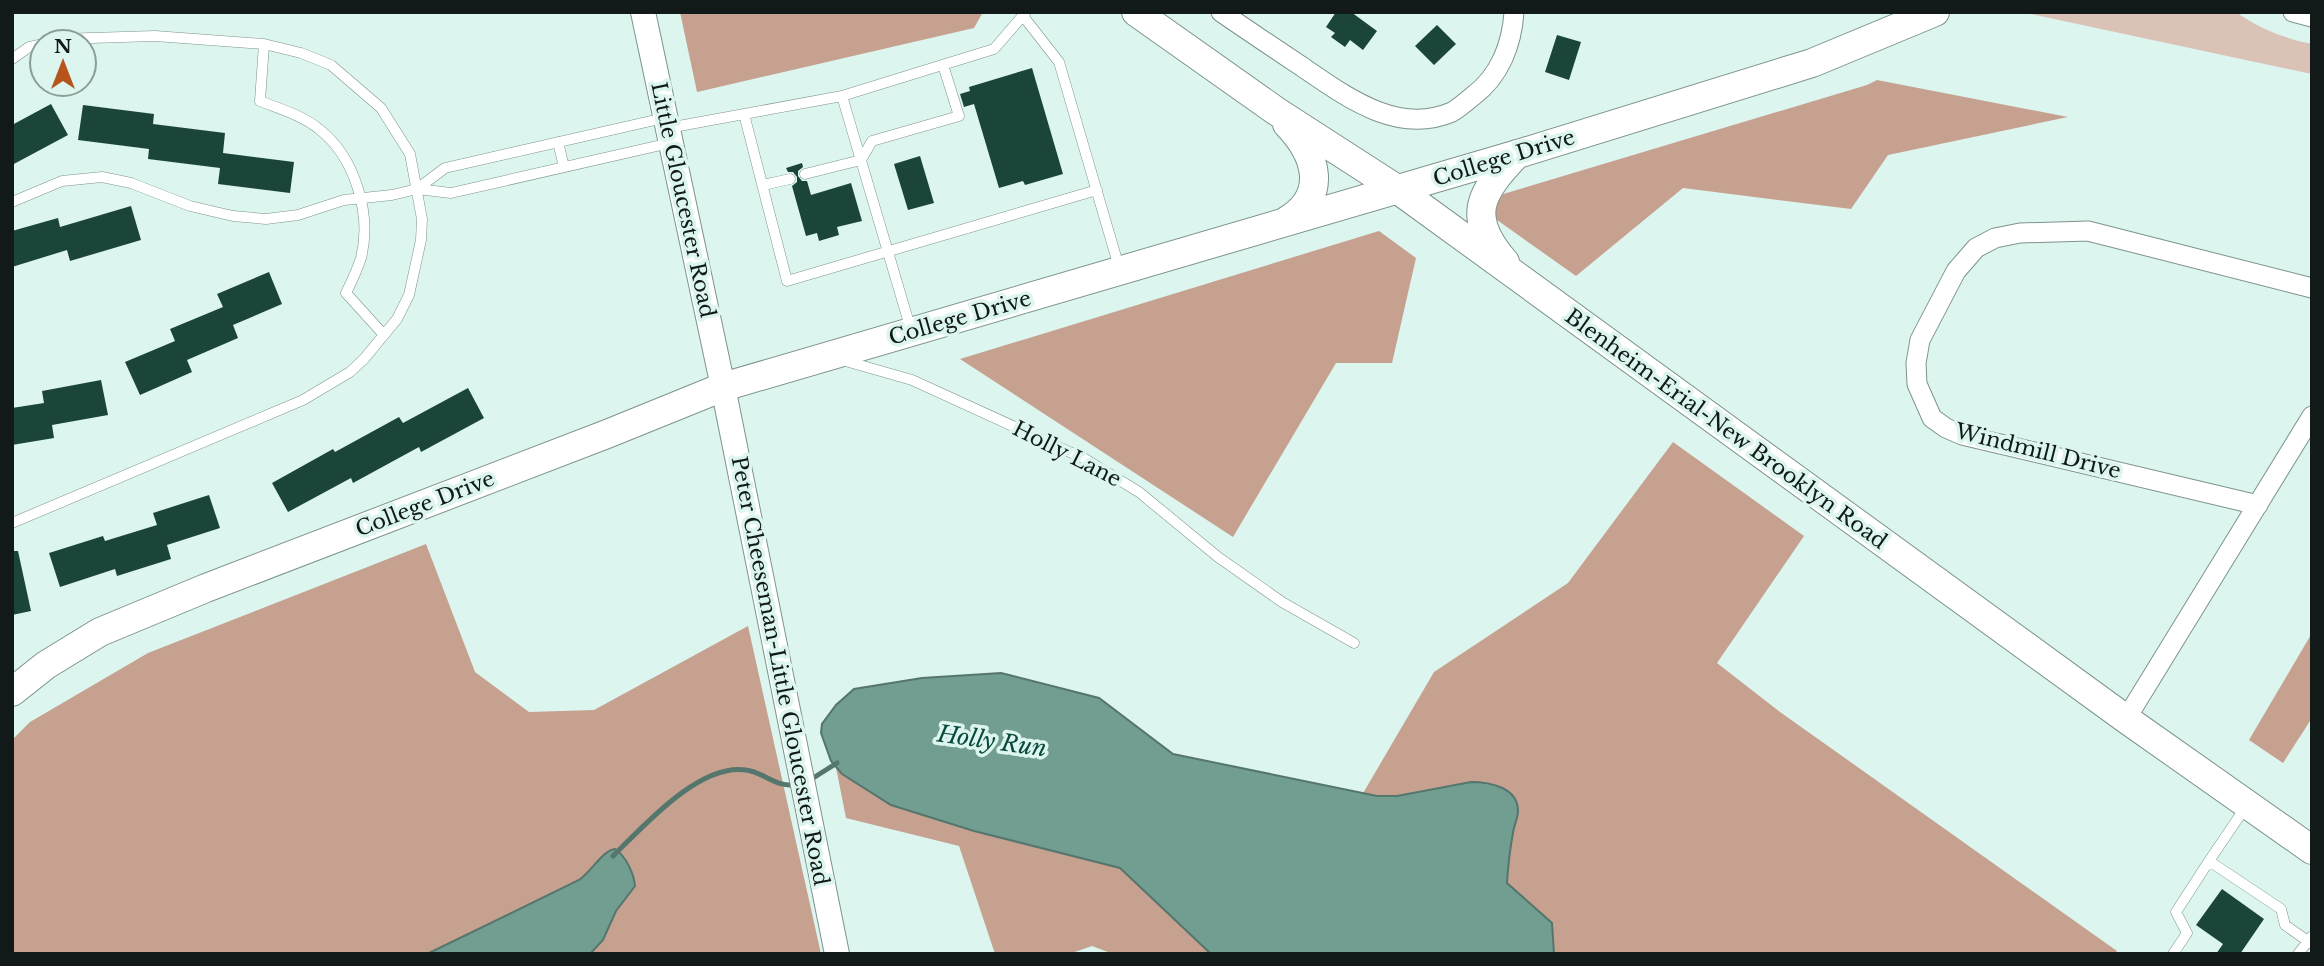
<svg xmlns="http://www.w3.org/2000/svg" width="2324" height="966" viewBox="0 0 2324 966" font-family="'Libre Baskerville',serif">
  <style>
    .green { fill: #dac2b7 }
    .forest { fill: #c6a190 }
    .water { fill: #729d91; stroke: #55766d; stroke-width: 2 }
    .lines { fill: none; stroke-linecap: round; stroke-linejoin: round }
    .stream { stroke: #55766d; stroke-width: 5 }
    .building { fill: #1b453b }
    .service-casing { stroke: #7d948d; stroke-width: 11 }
    .minor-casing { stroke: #7d948d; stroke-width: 21 }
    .tertiary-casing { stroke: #7d948d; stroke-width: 26 }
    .secondary-casing { stroke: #7d948d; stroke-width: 30 }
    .service { stroke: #fff; stroke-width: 10 }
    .minor { stroke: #fff; stroke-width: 19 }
    .tertiary { stroke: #fff; stroke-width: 24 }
    .secondary { stroke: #fff; stroke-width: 28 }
    .labels { text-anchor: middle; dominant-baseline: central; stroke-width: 7; stroke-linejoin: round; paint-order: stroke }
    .street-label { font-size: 21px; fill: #111a18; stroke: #dcf5ee }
    .water-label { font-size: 23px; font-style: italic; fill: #09493d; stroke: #dcf5ee }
  </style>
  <rect width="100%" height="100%" fill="#dcf5ee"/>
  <path class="green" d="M2034,12H2236C2260,29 2283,38 2312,44V74L2031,14Z"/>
  <path class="forest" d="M680,12H983L974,28L697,92Z
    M1877,80L2068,117L1888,155L1851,209L1683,188L1576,276L1473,203L1867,85Z
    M1379,231L1416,258L1392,363H1336L1233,537L960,359Z
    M1673,442L1804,536L1717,663L1780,712L2117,951L2115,954H1554L1552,923L1507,883L1377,796L1362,795L1434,672L1568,583Z
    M426,544L475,672L529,712L594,710L748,626L821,954H12V740L30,722L148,653Z
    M2312,633V718L2283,763L2249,740Z
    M830,737L891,805L1120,868L1211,954H1113L1092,946L1069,954H995L959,846L846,818Z"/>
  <path class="water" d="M1001,673L1099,698L1173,754L1377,796H1397L1471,782C1489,782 1518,787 1518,811C1518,818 1514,825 1513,833C1510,849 1508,866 1507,883L1552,923L1554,954H1211L1120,868L974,831L891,805L842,774L831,761L821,733L822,724L836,705L854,689L922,678Z
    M615,849C626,856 634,874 635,886L616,911L603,940L590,954H427L579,880C591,872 603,850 615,849Z"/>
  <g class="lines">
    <path class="stream" d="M810,780L837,763
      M613,856C644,826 699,763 746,770C764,772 777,789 797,784"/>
  </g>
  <path class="building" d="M1336,12H1351L1377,31L1363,50L1350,40L1345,47L1331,37L1335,33L1326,27Z
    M1437,25L1456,44L1434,65L1415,46Z
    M1557,35L1581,42L1569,80L1545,72Z
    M1032,68L1063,174L1025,185L1023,181L999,188L974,104L964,107L960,94L970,91L969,87Z
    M51,104L68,135L12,165V125Z
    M83,105L154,114L153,124L225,133L223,153L294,162L290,193L218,184L220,168L148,159L149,149L78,140Z
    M920,156L934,203L908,210L894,164Z
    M802,163L803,167L798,171V176L802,181H807L811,195L851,183L862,221L837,227L839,235L819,241L817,233L806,236L792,186L797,182V177L793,172H788L786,168Z
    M131,206L141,240L70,261L67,250L12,267V231L58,218L60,227Z
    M269,272L282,304L233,325L238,338L187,360L192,372L140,395L125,362L175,341L170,329L223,307L217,294Z
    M101,380L108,415L52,425L54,438L12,445V408L44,403L42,391Z
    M468,388L484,418L421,452L419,447L353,483L351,478L288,512L272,483L333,449L335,452L399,417L403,423Z
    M209,495L220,528L167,545L171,559L117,576L115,569L60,587L49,553L103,536L105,541L157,525L153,513Z
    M12,551H18L31,611L12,615Z
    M2222,889L2264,919L2240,954H2216L2223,944L2196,925Z"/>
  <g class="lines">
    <defs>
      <path id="service" d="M1023,16L1059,62L1119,267
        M264,44L260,101C280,109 302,115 319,129C355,157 372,214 361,258C357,270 352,281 346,293L384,335
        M12,59L29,47L42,44
        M842,96L911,330
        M744,114L787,281L1097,190
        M668,128L842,96L994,49L1026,12
        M558,142L564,167
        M805,174L861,160L872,141L959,116L943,65
        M763,185L790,179
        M417,189L445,168L664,118
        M12,202L62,181L102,177L131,183L190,206L207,210L233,216L266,219L298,215L344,200L392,195L417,189L451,193L670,143
        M842,360L912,380L1085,459L1139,492L1218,557L1282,602L1354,643
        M12,523L303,400L350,372L364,359L397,319L409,295L421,240L422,219L410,154L381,108L331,65L301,53L264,44L155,36L59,39L48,42
        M2247,805L2209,861L2281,909L2285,925L2312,944
        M2173,954L2187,933L2176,912L2209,861
        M2298,954L2312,936"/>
      <path id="minor" d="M1221,12C1247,30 1274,48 1301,66C1344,95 1396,136 1452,112C1459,108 1467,101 1473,96C1500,76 1512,44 1514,12
        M2293,12L2312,17
        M2258,505L1962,435L1946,428L1932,418L1917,384L1916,363L1920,340L1956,271L1976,248L1995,238L2020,233L2088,231L2312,288
        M2126,719L2312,416"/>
      <path id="tertiary" d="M643,12L723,387L837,954"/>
      <path id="secondary" d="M1136,12L1276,111L1397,189L2126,719L2312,850
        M1286,221C1329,196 1317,155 1287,124
        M1505,262C1465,216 1480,193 1517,154
        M12,692L46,665L100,632L206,588L607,434L723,387L1518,154L1812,63L1935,12"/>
    </defs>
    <use href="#service" class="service-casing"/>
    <use href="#minor" class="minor-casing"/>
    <use href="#tertiary" class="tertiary-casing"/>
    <use href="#secondary" class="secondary-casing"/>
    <use href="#service" class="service"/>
    <use href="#minor" class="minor"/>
    <use href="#tertiary" class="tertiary"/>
    <use href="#secondary" class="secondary"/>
  </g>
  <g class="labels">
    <g class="street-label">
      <text transform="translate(1504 158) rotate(-17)">College Drive</text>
      <text transform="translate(683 200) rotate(78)">Little Gloucester Road</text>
      <text transform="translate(960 318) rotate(-16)">College Drive</text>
      <text transform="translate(1726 429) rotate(36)">Blenheim-Erial-New Brooklyn Road</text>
      <text transform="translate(2038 451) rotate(14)">Windmill Drive</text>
      <text transform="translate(1067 454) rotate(27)">Holly Lane</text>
      <text transform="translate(425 504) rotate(-21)">College Drive</text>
      <text transform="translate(780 671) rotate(79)">Peter Cheeseman-Little Gloucester Road</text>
    </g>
    <g class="water-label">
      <text transform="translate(992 741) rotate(8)">Holly Run</text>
    </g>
  </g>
  <rect width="2324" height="966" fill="none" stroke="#111a18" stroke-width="28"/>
  <g transform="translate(63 63)"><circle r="33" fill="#dcf5ee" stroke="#8b9d98" stroke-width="2"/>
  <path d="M0-5L12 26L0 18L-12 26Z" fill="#b7541b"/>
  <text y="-10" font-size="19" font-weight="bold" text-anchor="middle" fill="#111a18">N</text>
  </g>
</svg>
